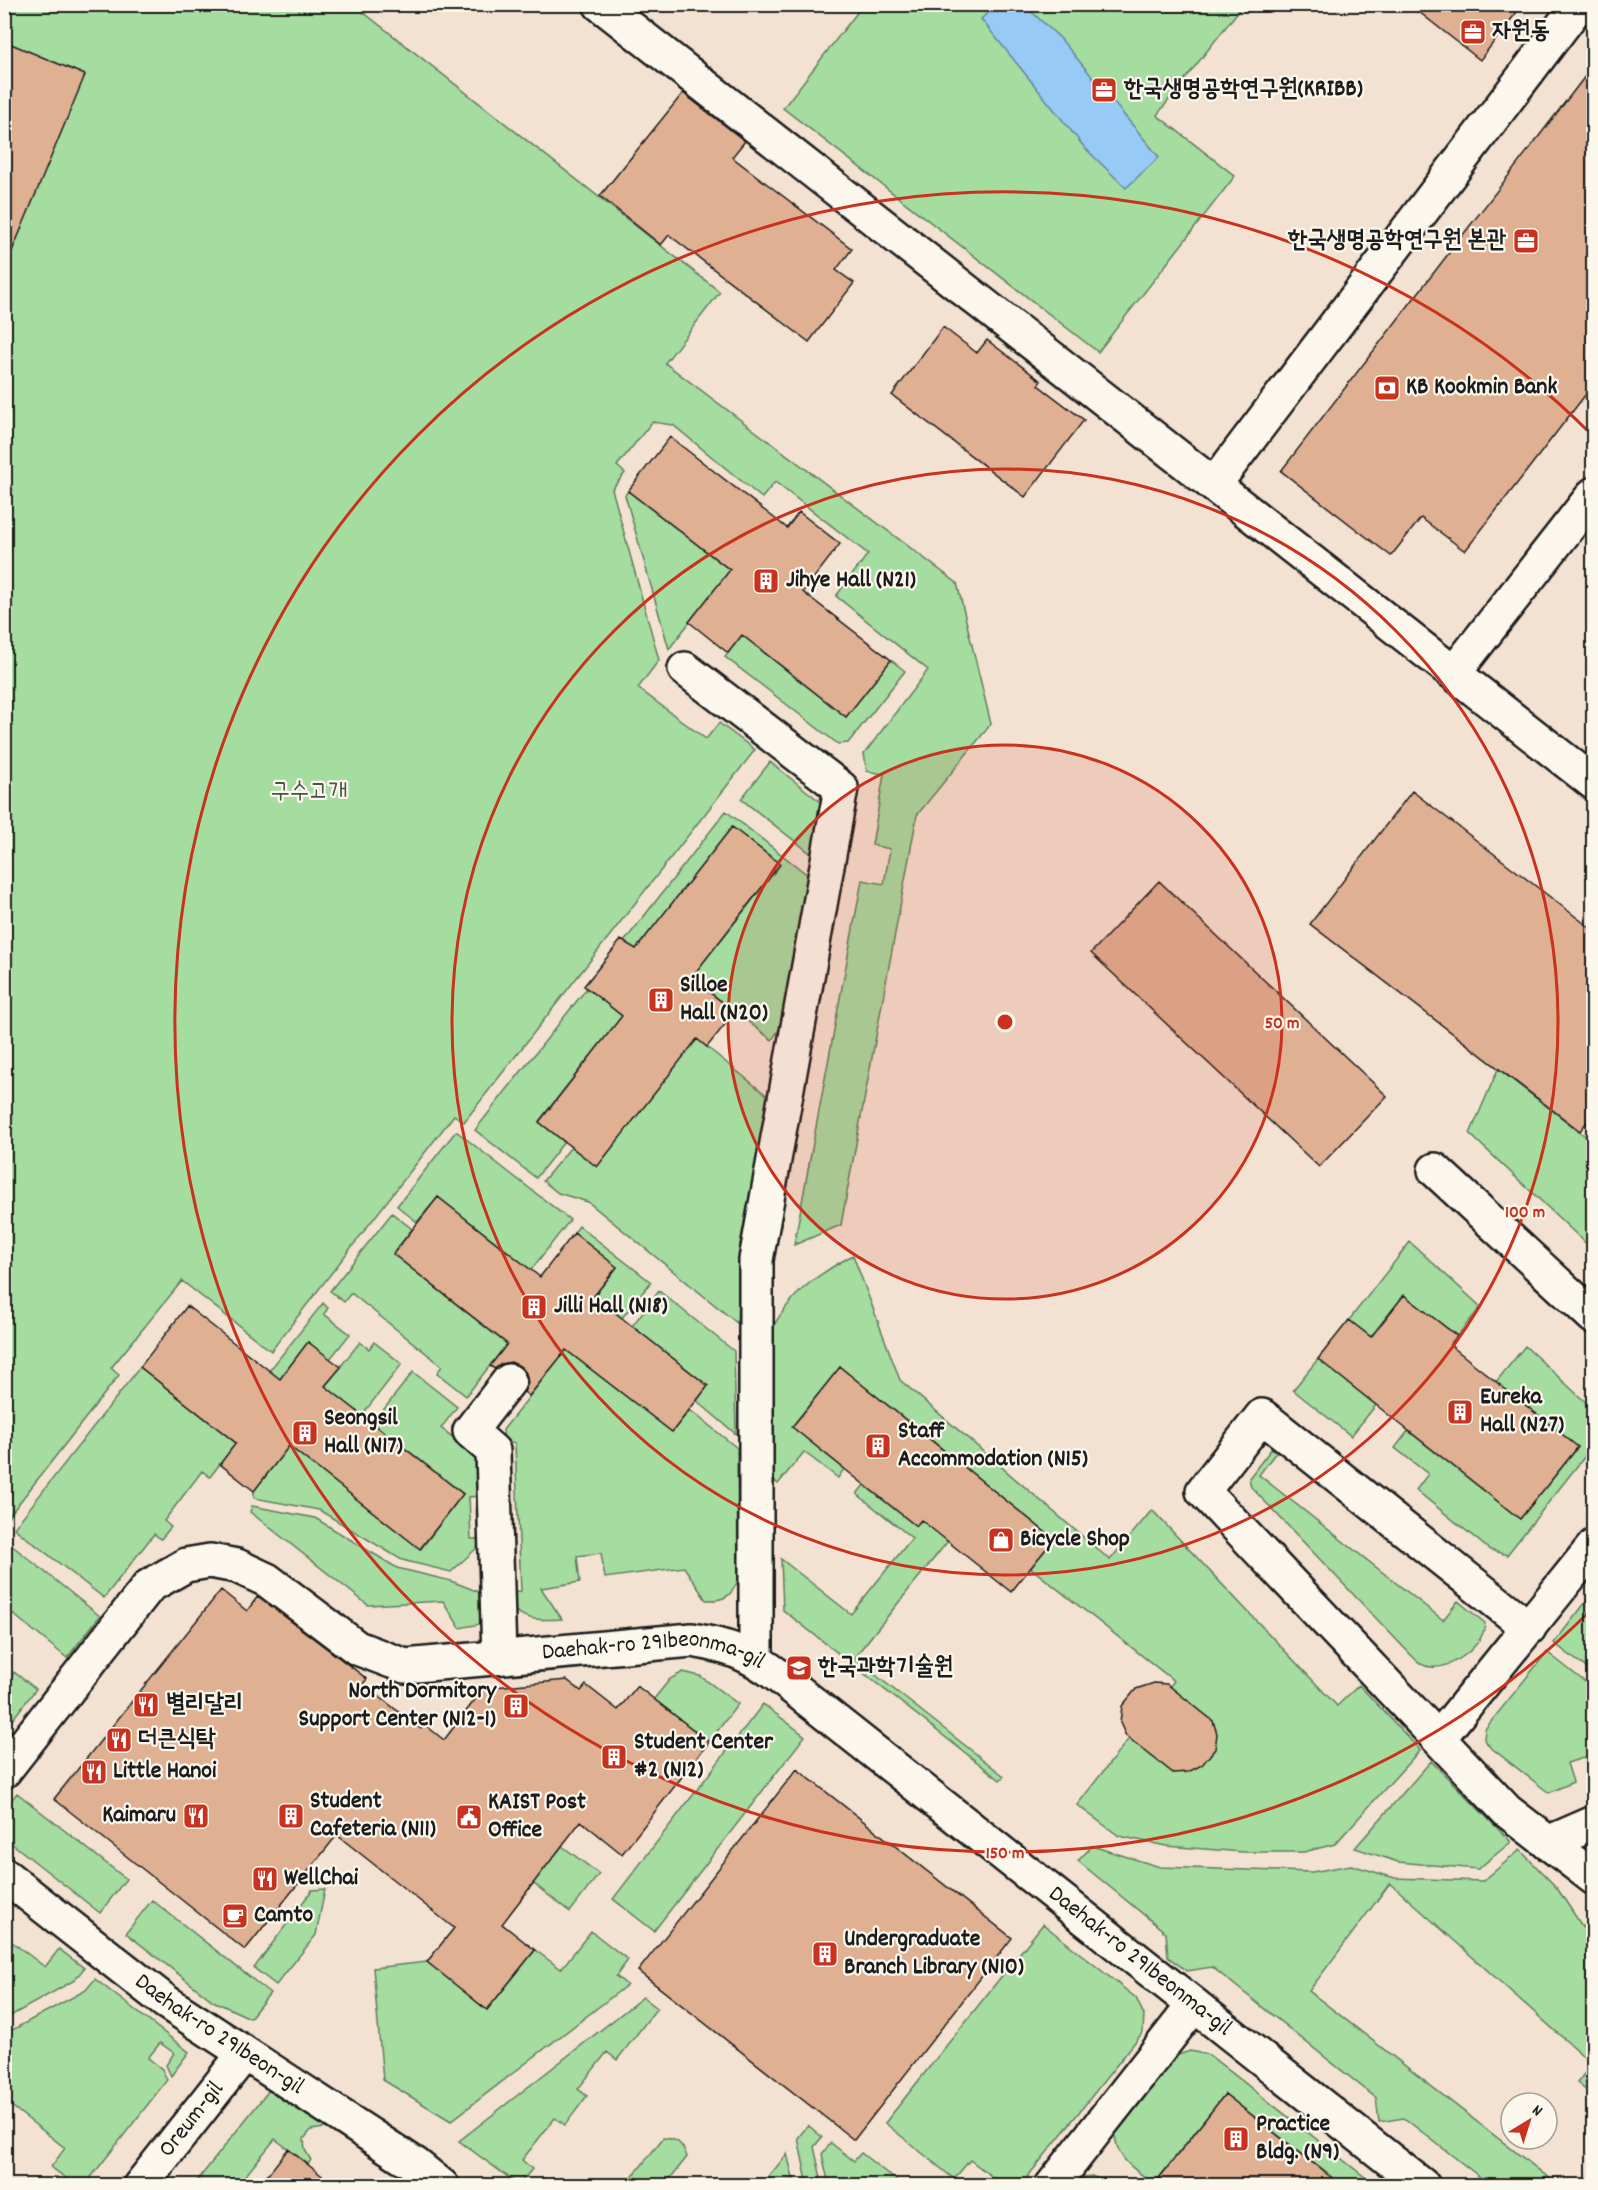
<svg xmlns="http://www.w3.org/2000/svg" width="1598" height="2190" viewBox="0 0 1598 2190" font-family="Dekko,'Poor Story',sans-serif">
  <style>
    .green { fill: #a5dca0; stroke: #607c5e; stroke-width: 1.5 }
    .water { fill: #97caf4; stroke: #66849e; stroke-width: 1.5 }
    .building { fill: #e0b092; stroke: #1c1c1c; stroke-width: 1.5 }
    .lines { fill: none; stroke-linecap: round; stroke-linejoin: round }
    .minor-casing { stroke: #1c1c1c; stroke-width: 38 }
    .minor { stroke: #fbf7ec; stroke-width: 33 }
    .ring { fill: none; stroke: #c8321e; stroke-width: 3 }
    .labels { text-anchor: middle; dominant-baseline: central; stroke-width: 4.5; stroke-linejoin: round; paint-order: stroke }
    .poi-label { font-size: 24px; font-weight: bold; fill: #1c1c1c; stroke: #fbf7ec; text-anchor: start }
    .park-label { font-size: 24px; fill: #455644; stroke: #fbf7ec }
    .street-label { font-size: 24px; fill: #1c1c1c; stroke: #fbf7ec }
    .centre { fill: #c8321e; stroke: #fbf7ec; stroke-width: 3 }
    .ring-label { font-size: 18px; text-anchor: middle; font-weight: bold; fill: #c8321e; stroke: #fbf7ec; stroke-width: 4.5; stroke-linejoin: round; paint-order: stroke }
  </style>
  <rect width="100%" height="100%" fill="#f3e2d1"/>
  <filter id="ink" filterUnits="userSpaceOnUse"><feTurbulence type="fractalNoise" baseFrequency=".0167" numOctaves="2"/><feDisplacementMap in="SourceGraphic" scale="12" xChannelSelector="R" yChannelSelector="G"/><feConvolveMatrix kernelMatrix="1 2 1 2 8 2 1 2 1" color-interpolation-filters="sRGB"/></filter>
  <g filter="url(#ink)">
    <path class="green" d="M5,5H354L720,292L665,363L957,583L991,724L917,815L841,1225L794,1245L862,880L884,884L890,849L872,845L884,774L867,771L864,754L928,670L836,596L868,554L775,482L762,498L673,425L652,422L617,466L625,473L612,489L659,660L638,688L706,739L719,723L755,750L464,1122L454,1115L271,1351L182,1281L111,1368L119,1375L5,1521Z
      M863,5H1243L1157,115L1235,176L1098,352L783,108Z
      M628,491L730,570L669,649L625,495Z
      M742,635L846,717L891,660L905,671L848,743L838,744L725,657Z
      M770,762L822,803L814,856L741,799Z
      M726,811L809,876L780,1028L772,1040L691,978L780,865L732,827L635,951L624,942Z
      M587,988L622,1016L539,1121L564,1142L536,1178L475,1130Z
      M697,1039L769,1097L740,1244L737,1323L588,1202L558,1193L543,1181L571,1147L597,1166Z
      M1498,1069L1593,1142V1195L1591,1199L1593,1201V1250L1470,1134Z
      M456,1131L570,1220L531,1270L438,1197L417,1222L397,1206Z
      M392,1213L412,1229L393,1254L507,1344L466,1396L437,1373L442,1366L351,1293L344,1302L330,1291Z
      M579,1226L651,1282L622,1318L594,1296L617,1267L574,1233Z
      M1410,1242L1481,1307L1457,1336L1404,1295L1371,1337L1349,1320Z
      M853,1255L900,1380L1110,1560L1152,1510L1337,1706L1359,1685L1420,1750L1335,1844L1304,1852H1243L1166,1846L1119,1836L1077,1805L1174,1681L1031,1568L1053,1539L948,1541L854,1658L1004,1776L1000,1780L783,1610L781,1559L851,1614L912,1538L857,1494L864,1485L916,1526L964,1466L840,1367L792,1427L844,1469L838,1478L804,1452L778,1484L772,1479L770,1332C791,1293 815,1276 853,1255Z
      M659,1291L734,1351L736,1434L697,1401L708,1386L632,1326Z
      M323,1303L328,1308L324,1314L350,1334L330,1359L308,1342L280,1379L269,1371Z
      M360,1342L369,1349L374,1342L402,1364L362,1415L325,1386Z
      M1525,1346L1593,1409V1446L1507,1555L1490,1550L1416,1490L1428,1474L1395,1448L1408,1431L1520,1519L1578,1447L1496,1382Z
      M566,1350L672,1432L690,1410L737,1448L738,1580C731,1597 724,1601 706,1600L684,1567L605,1578L601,1553L577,1556L580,1582L541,1588L562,1619C541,1620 524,1622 509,1605L510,1592L521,1591L515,1443H504L503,1430Z
      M1318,1359L1376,1405L1351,1436L1293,1390Z
      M140,1367L236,1443L210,1477L202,1471L164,1521L171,1527L161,1539L154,1534L104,1598L14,1528Z
      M413,1372L457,1407L441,1428L477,1456L479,1496L469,1497L471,1539H480L479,1546L451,1572L402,1560L319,1510L254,1498V1491L289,1446L421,1549L463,1494L373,1423Z
      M1272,1448L1276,1452L1259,1475L1443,1620L1458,1601L1485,1623C1484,1645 1454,1669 1431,1667C1423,1667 1417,1661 1411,1655L1251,1487L1249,1478Z
      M252,1506L315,1518L397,1568L451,1581L479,1592L480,1624L460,1628L443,1601L368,1605L250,1512Z
      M5,1540L100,1616L67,1658L8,1610L5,1613Z
      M1593,1593V1673L1554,1643Z
      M1547,1652L1594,1689L1593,1755L1567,1763L1573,1782L1549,1793L1490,1747L1484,1739L1485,1729Z
      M14,1672L36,1689L5,1729V1685Z
      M683,1672L700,1676L738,1704L709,1742L654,1699L670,1679Z
      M763,1704L805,1736L654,1931L613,1899Z
      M1431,1761L1511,1842L1478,1869L1398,1862L1355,1848Z
      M17,1793L126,1879L100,1913L6,1839L5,1808Z
      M562,1846L599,1874L570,1912L533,1883Z
      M1092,1846L1160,1867L1312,1872L1351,1865L1395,1878L1483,1881L1520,1850L1557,1888L1593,1943V2096L1577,2083L1592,2064L1390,1883L1309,1991L1558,2185H1490L1404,2118L1379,2122L1376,2098L1212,1967L1187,1971L1168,1957L1166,1933L1078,1861Z
      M325,1889L316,1935L276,1985L254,1968L312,1890Z
      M152,1900L270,1993L250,2018L213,2001L126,1933Z
      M1043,1924L1136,1998L1144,2015L1143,2032L1021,2185H1003L970,2160L954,2179L885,2123Z
      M591,1931L628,1960L616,1976L627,1985L451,2121L383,2080L373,1968L427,1962L487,2010L535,1950L561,1969Z
      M4,1936L45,1967L59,1949L84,1968L75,1980L5,2019Z
      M95,1979L189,2052L171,2076L166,2065L174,2053L160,2043L148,2058L162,2069L167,2080L85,2185H75L51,2167L65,2148L5,2101V2034L86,1990Z
      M643,1997L657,2008L617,2060L607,2052L578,2089L587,2096L565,2125L555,2118L522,2160L532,2169L519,2185L459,2141Z
      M1190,2051L1209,2055L1375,2185H1342L1225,2094L1154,2184C1134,2169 1115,2159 1115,2132L1175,2056Z
      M270,2089L332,2127L311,2130L304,2139L305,2150L311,2160L308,2164L275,2139L238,2185L193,2186Z
      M808,2125L822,2137L814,2147L821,2178L807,2181L798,2138Z
      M663,2138C677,2139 683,2144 687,2157L665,2185H626Z
      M831,2143L854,2161L861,2153L902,2185H829L822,2154Z
      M787,2154L795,2185H773L766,2180Z
      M1092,2176L1112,2185H1074L1084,2177Z"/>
    <path class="water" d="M996,5H1024L1060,38L1159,157L1126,188L1085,148L981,19Z"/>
    <path class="building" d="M1409,4H1523L1480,60Z
      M4,41L85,75L5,268H4Z
      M1593,66V385L1465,551L1421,518L1391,556L1281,471Z
      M683,93L745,141L732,157L852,249L836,270L854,283L809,342L669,235L661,245L600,196Z
      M943,327L977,353L987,340L1041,381L1038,385L1084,420L1025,497L892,395Z
      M670,437L787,528L799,512L840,544L803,592L891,660L846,717L742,635L728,653L689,622L730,570L628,491Z
      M1412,791L1593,930V1114L1580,1131L1310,924Z
      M732,827L780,864L691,978L735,1012L707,1047L697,1039L597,1167L539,1122L622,1016L584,986L621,940L636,949Z
      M1159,881L1387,1096L1319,1167L1091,953Z
      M438,1197L540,1277L574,1233L617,1267L594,1296L708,1386L672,1432L566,1350L529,1396L524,1392L528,1383L526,1373L521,1367L511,1362L501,1364L495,1369L490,1366L507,1344L393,1254Z
      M1404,1295L1457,1336L1450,1345L1578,1447L1520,1519L1318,1359L1349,1320L1371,1337Z
      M187,1306L280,1379L308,1342L341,1367L325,1386L463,1494L420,1549L289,1446L254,1491L220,1464L236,1443L140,1367Z
      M840,1367L1054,1539L1011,1592L921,1520L916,1526L792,1427Z
      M221,1590L247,1611L258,1596L367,1679L363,1684L421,1729L424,1724L444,1740L484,1688L567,1680L581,1691L586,1685L618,1710L637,1686L709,1742L622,1854L581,1821L502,1924L535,1950L487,2010L427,1962L454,1928L337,1835L245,1950L54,1799Z
      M1154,1683L1167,1684L1213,1721L1217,1734L1215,1749L1202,1765L1188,1772L1173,1773L1126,1736L1120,1723L1122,1706L1136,1689Z
      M797,1769L1012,1938L854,2140L638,1971Z
      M1225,2094L1342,2186H1153Z
      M288,2149L335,2186H259Z"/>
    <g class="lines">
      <defs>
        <g id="minor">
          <path d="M600,4L1594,783"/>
          <path d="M1214,485L1579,4"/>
          <path d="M685,669L841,788L756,1260V1659"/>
          <path d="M1454,673L1594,494"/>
          <path d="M1435,1170L1594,1317"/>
          <path d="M1529,1628L1262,1416L1203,1491L1507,1811L1594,1878"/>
          <path d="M499,1657L493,1451L470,1431L509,1381"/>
          <path d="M1439,1738L1594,1546"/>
          <path id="s1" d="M4,1771L149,1586L186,1565L210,1561L237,1566L267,1580L357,1648L405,1666L692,1640C728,1646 748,1653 777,1675L1423,2186"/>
          <path d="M1548,1843L1594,1823"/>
          <path id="s2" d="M4,1875L166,2002L416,2165L442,2186"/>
          <path id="s3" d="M140,2186L244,2054"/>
          <path d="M1052,2186L1194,2005"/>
        </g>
      </defs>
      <use href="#minor" class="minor-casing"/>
      <use href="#minor" class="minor"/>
    </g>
  </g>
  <circle cx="1005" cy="1022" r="277" fill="#c8321e" fill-opacity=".12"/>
  <g class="ring">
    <circle cx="1005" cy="1022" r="277"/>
    <circle cx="1005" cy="1022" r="553"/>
    <path d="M1592 1609A830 830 0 1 1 1592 435"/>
  </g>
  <defs>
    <symbol id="office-square" viewBox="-11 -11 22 22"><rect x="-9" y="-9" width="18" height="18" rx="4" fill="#c8321e" stroke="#fbf7ec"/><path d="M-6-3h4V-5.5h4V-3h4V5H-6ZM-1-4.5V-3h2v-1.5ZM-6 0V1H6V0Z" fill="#fff"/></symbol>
    <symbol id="bank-square" viewBox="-11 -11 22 22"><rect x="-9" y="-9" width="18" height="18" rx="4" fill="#c8321e" stroke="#fbf7ec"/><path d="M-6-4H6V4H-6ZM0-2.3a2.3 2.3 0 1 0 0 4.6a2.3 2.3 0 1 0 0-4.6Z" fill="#fff"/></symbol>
    <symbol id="building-square" viewBox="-11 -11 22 22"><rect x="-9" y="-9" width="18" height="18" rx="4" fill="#c8321e" stroke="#fbf7ec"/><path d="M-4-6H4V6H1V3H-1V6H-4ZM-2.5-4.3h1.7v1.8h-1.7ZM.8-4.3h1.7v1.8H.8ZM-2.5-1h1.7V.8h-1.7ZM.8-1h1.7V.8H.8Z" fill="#fff"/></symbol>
    <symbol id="shop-square" viewBox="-11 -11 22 22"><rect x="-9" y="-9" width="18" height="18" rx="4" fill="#c8321e" stroke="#fbf7ec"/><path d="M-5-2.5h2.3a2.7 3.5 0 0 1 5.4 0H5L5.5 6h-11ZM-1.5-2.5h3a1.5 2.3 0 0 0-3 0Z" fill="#fff"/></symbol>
    <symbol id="university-square" viewBox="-11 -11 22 22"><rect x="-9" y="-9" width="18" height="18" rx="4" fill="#c8321e" stroke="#fbf7ec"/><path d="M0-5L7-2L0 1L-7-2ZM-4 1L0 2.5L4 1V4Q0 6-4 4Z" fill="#fff"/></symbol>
    <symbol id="restaurant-square" viewBox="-11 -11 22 22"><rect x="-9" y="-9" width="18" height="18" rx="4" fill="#c8321e" stroke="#fbf7ec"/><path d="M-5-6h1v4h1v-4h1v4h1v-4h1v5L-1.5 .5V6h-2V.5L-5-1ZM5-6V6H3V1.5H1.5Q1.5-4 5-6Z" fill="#fff"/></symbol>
    <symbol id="civic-square" viewBox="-11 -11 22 22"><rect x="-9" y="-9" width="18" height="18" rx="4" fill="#c8321e" stroke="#fbf7ec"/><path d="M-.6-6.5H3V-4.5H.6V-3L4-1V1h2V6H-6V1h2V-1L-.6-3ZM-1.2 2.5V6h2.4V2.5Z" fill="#fff"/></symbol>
    <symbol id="cafe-square" viewBox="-11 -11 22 22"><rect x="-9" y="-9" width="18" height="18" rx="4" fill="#c8321e" stroke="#fbf7ec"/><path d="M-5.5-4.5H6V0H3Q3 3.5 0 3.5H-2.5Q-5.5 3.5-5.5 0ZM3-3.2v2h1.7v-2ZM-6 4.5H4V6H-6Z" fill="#fff"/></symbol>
  </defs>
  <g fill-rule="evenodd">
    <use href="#office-square" x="1458" y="17" width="30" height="30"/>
    <use href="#office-square" x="1089" y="75" width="30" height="30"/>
    <use href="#office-square" x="1511" y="226" width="30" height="30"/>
    <use href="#bank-square" x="1372" y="373" width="30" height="30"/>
    <use href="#building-square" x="751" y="566" width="30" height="30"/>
    <use href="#building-square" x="646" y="985" width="30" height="30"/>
    <use href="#building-square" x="519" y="1292" width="30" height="30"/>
    <use href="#building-square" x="1445" y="1397" width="30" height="30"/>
    <use href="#building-square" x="290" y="1418" width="30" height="30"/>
    <use href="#building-square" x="863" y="1431" width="30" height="30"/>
    <use href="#shop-square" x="986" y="1525" width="30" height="30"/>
    <use href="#university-square" x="784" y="1653" width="30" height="30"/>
    <use href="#restaurant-square" x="131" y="1690" width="30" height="30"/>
    <use href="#building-square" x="501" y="1691" width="30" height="30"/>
    <use href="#restaurant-square" x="104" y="1725" width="30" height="30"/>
    <use href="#building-square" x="599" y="1742" width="30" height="30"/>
    <use href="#restaurant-square" x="79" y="1757" width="30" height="30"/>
    <use href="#restaurant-square" x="181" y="1801" width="30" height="30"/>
    <use href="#building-square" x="276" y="1801" width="30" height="30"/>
    <use href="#civic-square" x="454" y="1802" width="30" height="30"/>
    <use href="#restaurant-square" x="250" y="1864" width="30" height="30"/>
    <use href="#cafe-square" x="220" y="1901" width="30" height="30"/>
    <use href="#building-square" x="810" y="1939" width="30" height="30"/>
    <use href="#building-square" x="1221" y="2124" width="30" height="30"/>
  </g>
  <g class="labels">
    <g class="poi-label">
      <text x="1492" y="32">자원동</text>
      <text x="1124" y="90">한국생명공학연구원(KRIBB)</text>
      <text x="1506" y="241" text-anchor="end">한국생명공학연구원 본관</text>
      <text x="1406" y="388">KB Kookmin Bank</text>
      <text x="786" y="581">Jihye Hall (N21)</text>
      <text x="680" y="986">Silloe<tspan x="680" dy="28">Hall (N20)</tspan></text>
      <text x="554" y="1307">Jilli Hall (N18)</text>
      <text x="1480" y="1398">Eureka<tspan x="1480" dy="28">Hall (N27)</tspan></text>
      <text x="324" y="1419">Seongsil<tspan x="324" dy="28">Hall (N17)</tspan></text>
      <text x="898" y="1432">Staff<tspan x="898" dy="28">Accommodation (N15)</tspan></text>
      <text x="1020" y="1540">Bicycle Shop</text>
      <text x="818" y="1668">한국과학기술원</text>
      <text x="496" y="1692" text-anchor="end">North Dormitory<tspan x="496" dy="28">Support Center (N12-1)</tspan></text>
      <text x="166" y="1705">별리달리</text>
      <text x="138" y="1740">더큰식탁</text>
      <text x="634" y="1743">Student Center<tspan x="634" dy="28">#2 (N12)</tspan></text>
      <text x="113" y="1772">Little Hanoi</text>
      <text x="310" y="1802">Student<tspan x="310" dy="28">Cafeteria (N11)</tspan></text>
      <text x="488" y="1803">KAIST Post<tspan x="488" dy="28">Office</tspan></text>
      <text x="176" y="1816" text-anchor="end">Kaimaru</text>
      <text x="284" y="1879">WellChai</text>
      <text x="254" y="1916">Camto</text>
      <text x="844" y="1940">Undergraduate<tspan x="844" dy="28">Branch Library (N10)</tspan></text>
      <text x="1256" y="2125">Practice<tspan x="1256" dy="28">Bldg. (N9)</tspan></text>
    </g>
    <g class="park-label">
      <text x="309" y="793">구수고개</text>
    </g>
    <g class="street-label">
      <text stroke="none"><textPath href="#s1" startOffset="777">Daehak-ro 291beonma-gil</textPath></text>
      <text stroke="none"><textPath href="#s1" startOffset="1370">Daehak-ro 291beonma-gil</textPath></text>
      <text stroke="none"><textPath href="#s2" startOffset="268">Daehak-ro 291beon-gil</textPath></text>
      <text stroke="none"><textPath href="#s3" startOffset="84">Oreum-gil</textPath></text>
    </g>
  </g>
  <circle cx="1005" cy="1022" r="9" class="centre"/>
  <g class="ring-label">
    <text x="1282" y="1028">50 m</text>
    <text x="1525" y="1217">100 m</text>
    <text x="1005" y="1858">150 m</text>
  </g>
  <rect width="1598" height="2190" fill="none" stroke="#fbf7ec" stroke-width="24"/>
  <rect x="12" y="12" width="1574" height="2166" fill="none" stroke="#1c1c1c" stroke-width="2" filter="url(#ink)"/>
  <g transform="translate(1529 2121) rotate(38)"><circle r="28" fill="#fbf7ec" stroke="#a29f99" stroke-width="1.5"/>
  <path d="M0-4.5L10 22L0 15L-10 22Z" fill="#c8321e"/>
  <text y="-9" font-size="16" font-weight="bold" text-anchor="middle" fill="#1c1c1c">N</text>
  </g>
</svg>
